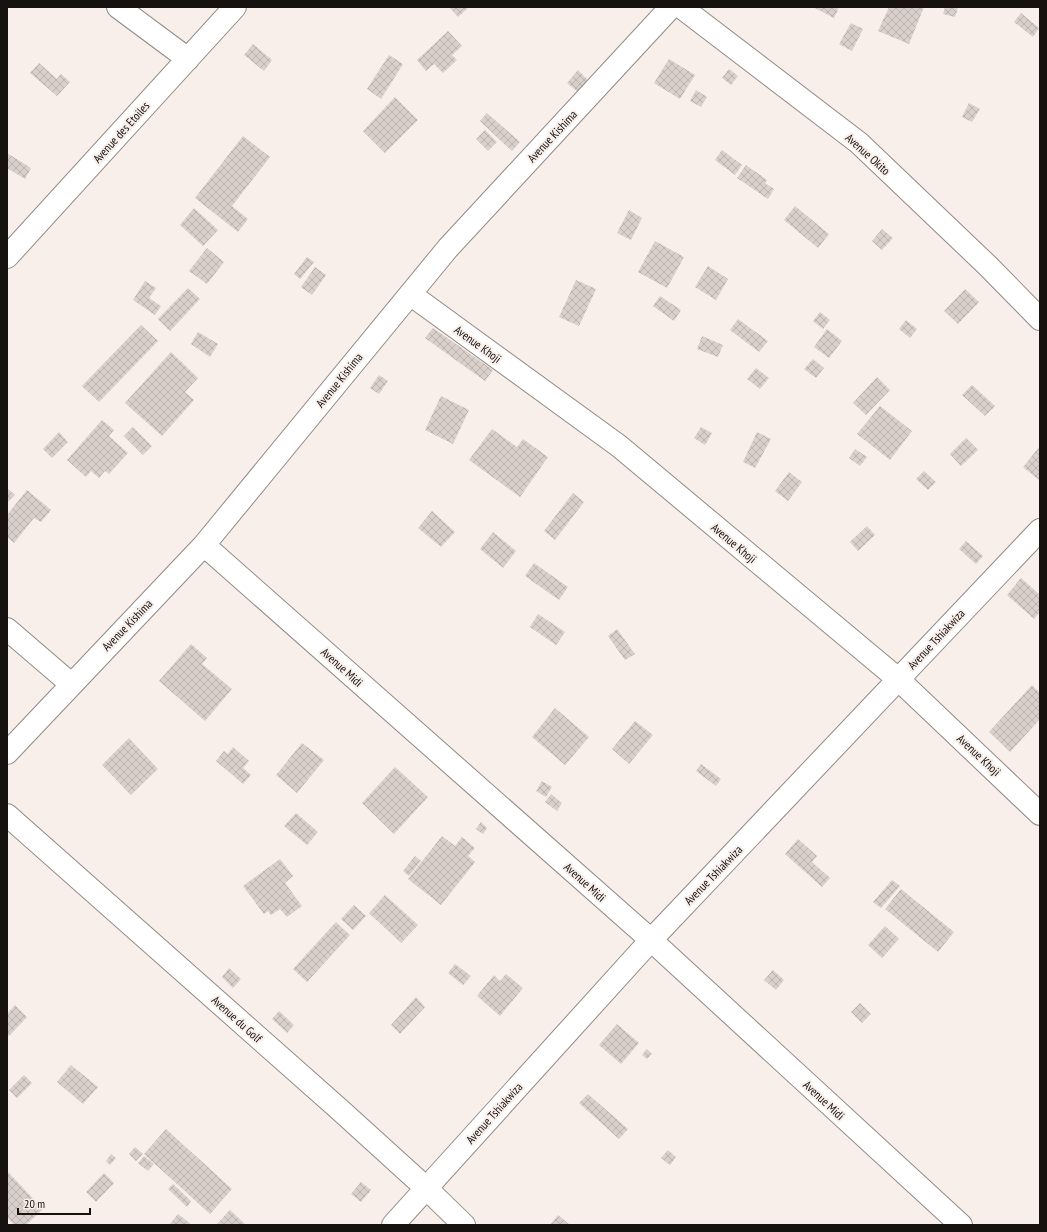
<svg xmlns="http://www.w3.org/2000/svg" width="1047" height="1232" viewBox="0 0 1047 1232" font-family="'PT Sans Narrow',sans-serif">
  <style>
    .building { fill: url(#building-cross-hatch) }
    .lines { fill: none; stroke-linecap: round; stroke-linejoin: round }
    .minor-casing { stroke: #928984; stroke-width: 24 }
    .minor { stroke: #fff; stroke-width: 22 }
    .labels { text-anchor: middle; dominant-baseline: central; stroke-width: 4; stroke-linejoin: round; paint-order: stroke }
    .street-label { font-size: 12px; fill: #151210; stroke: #f9efea }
  </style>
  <defs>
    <pattern id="building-cross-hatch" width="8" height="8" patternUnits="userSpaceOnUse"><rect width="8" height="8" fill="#dad0cb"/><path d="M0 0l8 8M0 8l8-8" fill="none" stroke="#bab2ad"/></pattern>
  </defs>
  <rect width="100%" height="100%" fill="#f9efea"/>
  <path class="building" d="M449,7H469L458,17Z
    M813,7H839L834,18Z
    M889,7H924L909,44L878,31Z
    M945,7H958L955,17L943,14Z
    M1021,13L1039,28L1033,37L1014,22Z
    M851,23L863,29L852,51L839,44Z
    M448,31L462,46L452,55L457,60L443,73L434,64L426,71L417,60Z
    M253,44L272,60L264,71L244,55Z
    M389,55L403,64L381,99L367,89Z
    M669,59L695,75L680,99L654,83Z
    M39,63L57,79L61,74L70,82L57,96L30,73Z
    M729,69L738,76L731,85L722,78Z
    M578,70L588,80L578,92L567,83Z
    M696,90L707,97L701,107L690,101Z
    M395,97L418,120L385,153L363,131Z
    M969,103L980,109L972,122L962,117Z
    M487,113L520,142L512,151L480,121Z
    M485,130L497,142L488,151L476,139Z
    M243,136L270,157L232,206L248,219L238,232L195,198Z
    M722,150L742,165L735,175L715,160Z
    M7,153L31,168L25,179L7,168Z
    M746,165L767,180L765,183L774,189L768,199L737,178Z
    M795,206L829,234L818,248L784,220Z
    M194,208L218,230L203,246L180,225Z
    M629,210L642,218L631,240L617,233Z
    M882,229L893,238L882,250L872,241Z
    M655,241L684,257L667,288L638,272Z
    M207,248L224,262L207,284L189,271Z
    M307,257L314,262L300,279L294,274Z
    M708,266L728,279L716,300L695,287Z
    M315,267L326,275L312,295L301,287Z
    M576,280L596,289L579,326L559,317Z
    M145,281L156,288L149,298L161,306L155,315L133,300Z
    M188,288L200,299L170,331L158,319Z
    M965,289L979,302L958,324L944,311Z
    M660,296L681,310L674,321L653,306Z
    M820,312L830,320L823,329L813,321Z
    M738,319L768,341L759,352L730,330Z
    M906,320L917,329L910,338L899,329Z
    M141,325L158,341L99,402L82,386Z
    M433,328L493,370L485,381L425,338Z
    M827,329L842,341L829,358L814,347Z
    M198,332L218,344L210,357L191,344Z
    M702,336L723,345L718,357L697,349Z
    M171,352L198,378L185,392L194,400L162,436L125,403Z
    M813,359L824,368L816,378L804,369Z
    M756,368L769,378L760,389L747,379Z
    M379,375L388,381L379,394L370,388Z
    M877,377L890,390L866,415L853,403Z
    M972,385L995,406L985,416L962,395Z
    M441,396L469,410L453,444L425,430Z
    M880,406L912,431L890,460L857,434Z
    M102,420L114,430L109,436L128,453L109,474L105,471L99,478L91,471L86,477L67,460Z
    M133,427L152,446L143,455L124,436Z
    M701,427L712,433L705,445L694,438Z
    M492,429L517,447L523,439L548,457L520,497L469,460Z
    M59,432L68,442L52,458L43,449Z
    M757,432L771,439L755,468L743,462Z
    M966,438L978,450L961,466L950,454Z
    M1040,446V481L1023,467Z
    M855,449L867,457L860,466L849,458Z
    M924,471L936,482L928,490L916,479Z
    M789,472L802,482L788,501L775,491Z
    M7,488L15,495L7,503Z
    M27,490L51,510L41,522L34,518L14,543L7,537V515Z
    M573,493L584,502L555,540L544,531Z
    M432,511L455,532L441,547L418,528Z
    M867,526L875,535L858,551L850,542Z
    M493,532L516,551L503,568L480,549Z
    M966,541L983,556L976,564L959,549Z
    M534,563L568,587L559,600L525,576Z
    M1021,578L1040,595V612L1034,619L1007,595Z
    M538,614L565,632L556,645L530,627Z
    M617,629L635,654L625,660L608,636Z
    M191,644L207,658L202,664L232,689L205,721L159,681Z
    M1032,685L1040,693V719L1010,752L989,732Z
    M555,708L589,737L565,765L532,737Z
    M635,721L653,735L629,764L612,749Z
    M129,738L158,769L131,795L102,765Z
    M302,743L324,760L297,793L276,775Z
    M233,747L249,761L243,768L251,775L243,784L216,761L224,751L228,754Z
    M701,764L721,779L716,786L696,771Z
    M395,767L428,797L394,834L362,803Z
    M542,781L552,787L546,797L536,791Z
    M551,794L562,803L557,811L545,802Z
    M296,813L318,832L307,845L284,826Z
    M481,822L487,828L483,834L476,829Z
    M442,836L455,846L462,837L475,848L468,856L475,862L441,905L408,879Z
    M798,839L817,856L812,862L830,878L822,887L785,854Z
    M415,856L421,861L409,876L403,871Z
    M280,859L293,876L285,883L302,906L287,917L280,909L271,915L268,911L264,914L243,886Z
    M892,880L900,886L881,908L873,902Z
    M901,889L954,932L938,952L885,909Z
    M385,895L418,925L401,943L369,913Z
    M354,905L366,916L353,930L341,919Z
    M336,922L350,935L307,982L293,969Z
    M885,926L899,939L882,958L868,945Z
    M455,964L471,976L463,985L448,973Z
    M229,968L241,979L233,988L222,977Z
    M773,970L784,980L776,990L764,980Z
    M506,974L523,988L500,1016L477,996L494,975L500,981Z
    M416,997L425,1007L400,1034L391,1025Z
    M860,1003L871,1014L862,1023L851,1012Z
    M15,1005L27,1017L9,1036L7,1034V1014Z
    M279,1011L294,1025L287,1033L272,1019Z
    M617,1024L639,1043L621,1064L599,1045Z
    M647,1049L652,1054L647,1059L642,1055Z
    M71,1065L98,1087L83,1104L57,1082Z
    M24,1075L32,1083L17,1098L9,1090Z
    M588,1094L628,1129L619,1139L579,1103Z
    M166,1129L232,1189L210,1214L144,1154Z
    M135,1147L143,1154L136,1161L129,1154Z
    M668,1150L676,1157L670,1165L661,1158Z
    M111,1154L116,1158L110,1165L106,1161Z
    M144,1156L154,1164L148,1171L138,1163Z
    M7,1171L43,1209L26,1225H14L7,1217Z
    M104,1173L114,1183L96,1202L86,1192Z
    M361,1182L371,1190L361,1202L351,1194Z
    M173,1184L191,1201L187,1207L168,1189Z
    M230,1210L246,1225H216Z
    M178,1214L192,1225H169Z
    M558,1215L570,1225H550Z"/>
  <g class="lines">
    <defs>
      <path id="minor" d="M118,7L188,59
        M681,7L859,143L988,266L1040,319
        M7,257L235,7
        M410,294L619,446L898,679L1040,814
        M204,545L651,940L961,1225
        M7,629L71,684
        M7,753L204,545L448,248L671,7
        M7,815L339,1109L426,1188L464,1225
        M393,1225L651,940L1040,530"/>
    </defs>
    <use href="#minor" class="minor-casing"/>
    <use href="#minor" class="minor"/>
  </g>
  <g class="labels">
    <g class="street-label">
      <text transform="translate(121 132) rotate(-48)">Avenue des Etoiles</text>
      <text transform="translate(552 136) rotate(-47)">Avenue Kishima</text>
      <text transform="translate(868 154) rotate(42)">Avenue Okito</text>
      <text transform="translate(478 344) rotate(36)">Avenue Khoji</text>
      <text transform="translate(339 380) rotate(-51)">Avenue Kishima</text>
      <text transform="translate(734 543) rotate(40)">Avenue Khoji</text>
      <text transform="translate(127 625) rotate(-46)">Avenue Kishima</text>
      <text transform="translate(936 639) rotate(-47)">Avenue Tshiakwiza</text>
      <text transform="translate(342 667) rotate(42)">Avenue Midi</text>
      <text transform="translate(979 755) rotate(43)">Avenue Khoji</text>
      <text transform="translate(713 875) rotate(-46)">Avenue Tshiakwiza</text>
      <text transform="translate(585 882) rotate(42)">Avenue Midi</text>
      <text transform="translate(237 1019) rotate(42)">Avenue du Golf</text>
      <text transform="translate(824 1100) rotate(43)">Avenue Midi</text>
      <text transform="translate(494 1113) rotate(-48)">Avenue Tshiakwiza</text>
    </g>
  </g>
  <rect width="1047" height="1232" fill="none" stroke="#151210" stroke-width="16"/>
  <path d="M18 1208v6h72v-6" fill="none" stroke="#151210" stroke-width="2"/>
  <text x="24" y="1208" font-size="12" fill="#151210" stroke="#f9efea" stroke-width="3" paint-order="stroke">20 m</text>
</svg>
